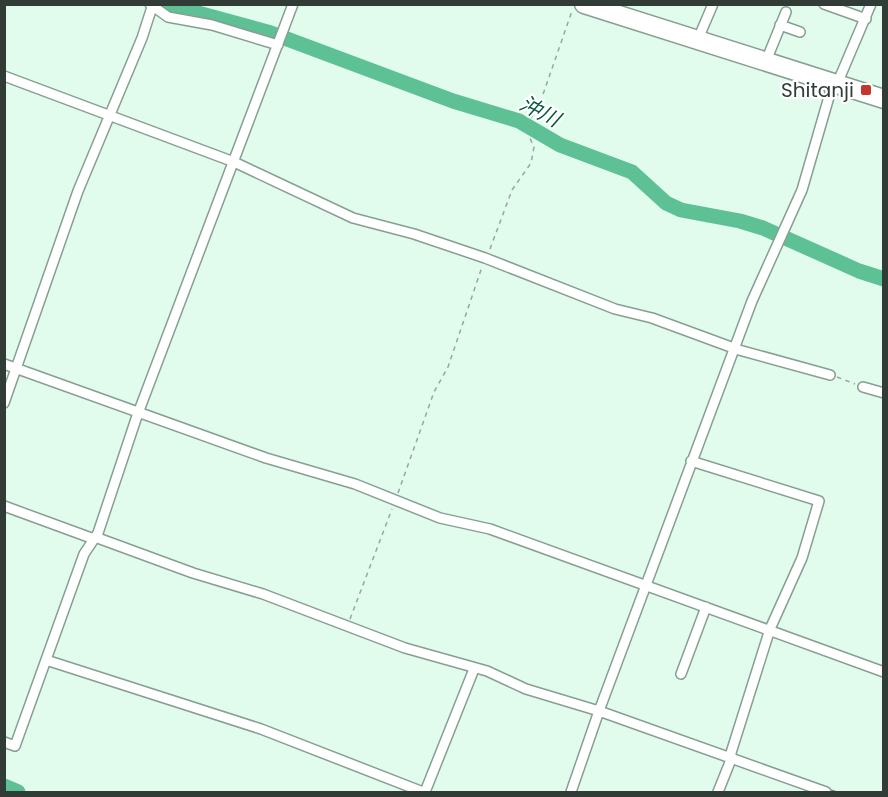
<svg xmlns="http://www.w3.org/2000/svg" width="888" height="797" viewBox="0 0 888 797" font-family="Poppins,'Noto Sans JP',sans-serif">
  <style>
    .lines { fill: none; stroke-linecap: round; stroke-linejoin: round }
    .stream { stroke: #51997a; stroke-width: 2 }
    .river { stroke: #5ec196; stroke-width: 15 }
    .street-casing { stroke: #879f92; stroke-width: 12 }
    .highway-casing { stroke: #879f92; stroke-width: 21 }
    .path { stroke: #95a89e; stroke-width: 1.5; stroke-dasharray: 4.5 4.5; stroke-linecap: butt }
    .street { stroke: #fff; stroke-width: 9 }
    .highway { stroke: #fff; stroke-width: 18 }
    .poi-dot { fill: #c4362c; stroke: #fff; stroke-width: 2 }
    .labels { text-anchor: middle; dominant-baseline: central; stroke-width: 4.5; stroke-linejoin: round; paint-order: stroke }
    .poi-label { font-size: 20px; fill: #323c37; stroke: #fff; text-anchor: end }
    .water-label { font-size: 21px; font-style: italic; fill: #07593d; stroke: #fff }
  </style>
  <rect width="100%" height="100%" fill="#e1fbed"/>
  <g class="lines">
    <path class="stream" d="M830,790L836,792"/>
    <path class="river" d="M165,4L271,33L453,101L519,121L560,145L632,172L666,203L681,210L740,221L763,228L859,271L884,279
      M4,786L18,792"/>
    <defs>
      <path id="street" d="M150,4L168,17L212,25L278,45
        M824,4L866,19
        M780,25L800,32
        M698,39L713,4
        M766,61L786,12
        M4,76L234,162L353,218L414,234L485,258L615,309L652,318L739,350L830,375
        M837,84L871,4
        M4,364L266,458L355,484L440,518L490,529L884,672
        M863,387L884,393
        M4,403L78,191L142,38L153,4
        M691,461L819,501L802,558L770,629L730,756
        M4,506L94,539
        M95,537L193,573L263,594L405,648L487,671L526,689L599,711L752,301L802,190L833,83
        M46,660L261,729L423,792
        M681,674L706,607
        M4,742L15,746L84,554L98,533L137,416L293,4
        M425,792L474,669
        M571,792L599,711L826,792
        M718,792L732,757"/>
      <path id="highway" d="M584,4L884,99"/>
    </defs>
    <use href="#street" class="street-casing"/>
    <use href="#highway" class="highway-casing"/>
    <path class="path" d="M531,118L540,103L572,11
      M490,249L512,190L531,163L534,147L529,136
      M837,377L855,384
      M398,493L434,392L448,367L482,267
      M350,619L392,509"/>
    <use href="#street" class="street"/>
    <use href="#highway" class="highway"/>
  </g>
  <rect class="poi-dot" x="860" y="84" width="12" height="12" rx="3"/>
  <g class="labels">
    <g class="poi-label">
      <text x="854" y="90">Shitanji</text>
    </g>
    <g class="water-label">
      <text transform="translate(540 111) rotate(27)">沖川</text>
    </g>
  </g>
  <rect width="888" height="797" fill="none" stroke="#323c37" stroke-width="12"/>
</svg>
